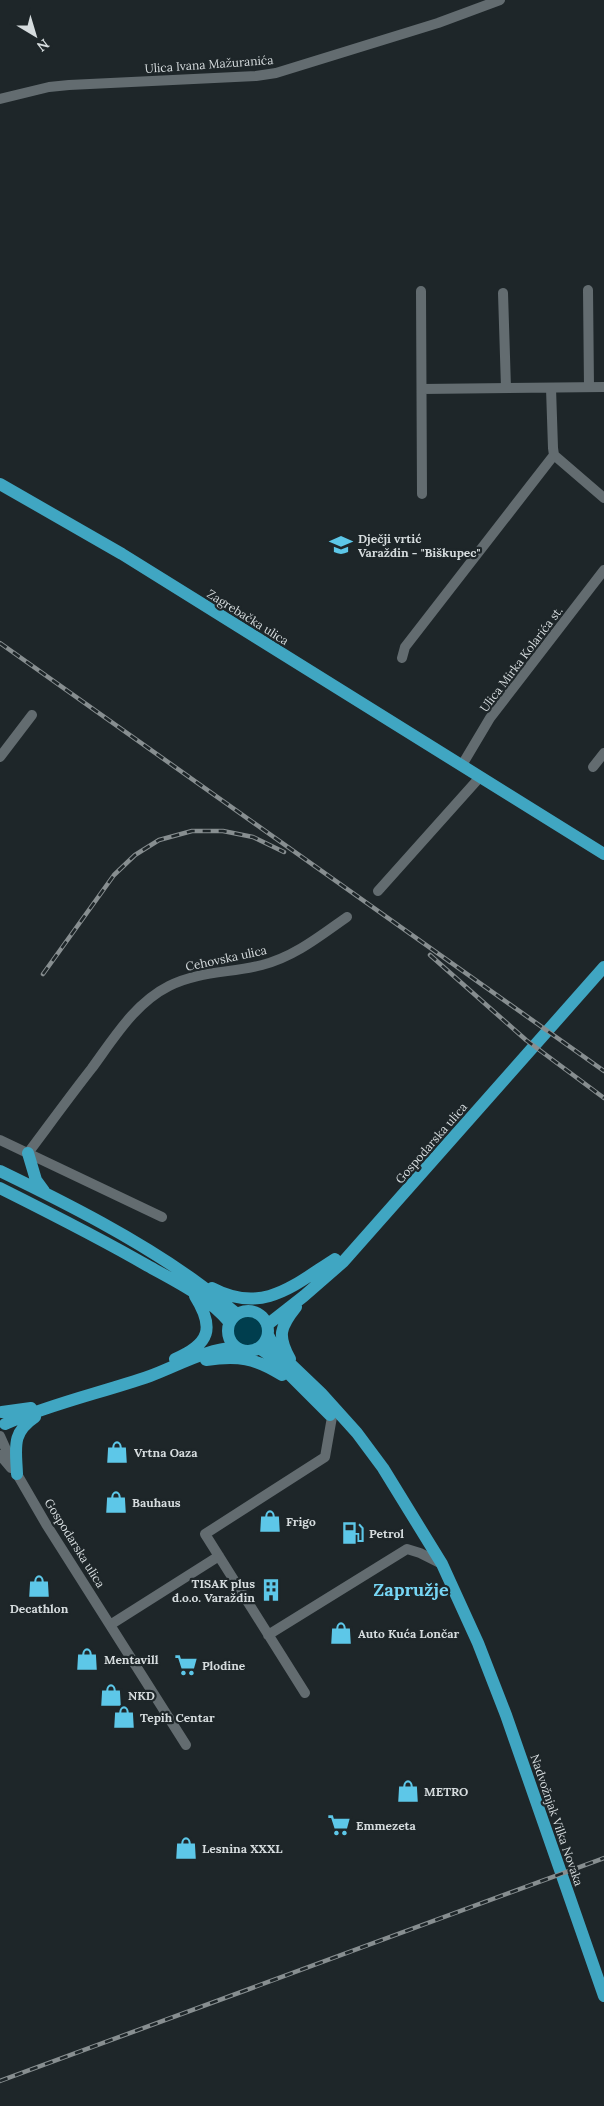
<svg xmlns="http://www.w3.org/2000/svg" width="604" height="2106" viewBox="0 0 604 2106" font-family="Lora,serif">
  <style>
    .grass { fill: #003e4e }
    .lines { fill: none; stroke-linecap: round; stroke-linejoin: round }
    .minor { stroke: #636c70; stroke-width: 10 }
    .major { stroke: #40a6c2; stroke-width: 12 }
    .rail-casing { stroke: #878e90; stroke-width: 4.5 }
    .rail { stroke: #1e2629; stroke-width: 2.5; stroke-dasharray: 8; stroke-linecap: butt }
    .labels { text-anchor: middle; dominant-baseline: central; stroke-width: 4.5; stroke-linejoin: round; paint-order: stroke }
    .street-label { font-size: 12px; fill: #d6dcde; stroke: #1e2629 }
    .poi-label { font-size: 12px; font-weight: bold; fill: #d6dcde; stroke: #1e2629; text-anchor: start }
    .district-label { font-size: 18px; font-weight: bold; fill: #77d6f5; stroke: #1e2629 }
  </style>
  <rect width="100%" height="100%" fill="#1e2629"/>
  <path class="grass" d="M232 1330a16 16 0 1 1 32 0a16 16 0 1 1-32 0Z"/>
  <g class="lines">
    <path class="minor" d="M0,99L49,87L69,85L256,76L276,73L438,23L500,0
      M588,290L589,387
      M421,291L422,494
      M503,293L506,388
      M551,388L553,448L554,455L604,498
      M422,389L604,387
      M402,658L405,647L554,455
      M0,757L32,715
      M462,765L490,718L604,570
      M593,767L604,753
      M378,891L480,777
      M0,1140L162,1217
      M28,1153C49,1125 70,1096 92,1068C114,1038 135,1003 169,986C198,971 231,973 262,965C294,957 320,936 347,917
      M0,1436L17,1474L46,1524L110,1625L219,1556
      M0,1455L11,1468
      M110,1625L186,1745
      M268,1635L407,1549L420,1553L442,1564
      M305,1693L205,1534L325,1457L332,1417"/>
    <path class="major" d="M0,484L122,554L604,854
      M28,1153L36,1180L44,1191
      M0,1171C68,1204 137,1239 198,1283C212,1293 224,1304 237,1314
      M0,1188C50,1213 100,1238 148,1266C177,1282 208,1297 229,1322
      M212,1288C263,1315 294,1285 335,1259
      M228 1331a20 20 0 1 1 40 0a20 20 0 1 1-40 0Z
      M267,1325L304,1296L343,1262L604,967
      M268,1335L276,1350L321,1393L357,1433L383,1468L442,1564L478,1643L506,1715L604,1996
      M259,1348L271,1356L330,1415
      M175,1359C210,1344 215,1328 195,1296
      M290,1359C277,1336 280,1327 296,1307
      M206,1360C238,1355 255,1358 282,1375
      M2,1412L31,1408
      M5,1424C53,1403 101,1393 150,1376C175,1367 210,1347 236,1348
      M17,1474C16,1448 11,1433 35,1417"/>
    <defs>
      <path id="rail" d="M0,643L604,1071
        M430,955L526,1040L604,1098
        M43,974L114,875L135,855L159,840L192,831H223L253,837L284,852
        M0,2081L604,1858"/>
    </defs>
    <use href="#rail" class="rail-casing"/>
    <use href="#rail" class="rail"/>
  </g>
  <defs>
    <symbol id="school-bare" viewBox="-9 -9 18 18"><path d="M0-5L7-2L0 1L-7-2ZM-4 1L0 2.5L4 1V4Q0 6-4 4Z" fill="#5dc7e8" stroke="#1e2629" stroke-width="2.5" paint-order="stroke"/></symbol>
    <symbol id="shop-bare" viewBox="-9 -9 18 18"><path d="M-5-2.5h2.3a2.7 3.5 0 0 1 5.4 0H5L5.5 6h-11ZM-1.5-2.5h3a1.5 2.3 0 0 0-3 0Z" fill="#5dc7e8" stroke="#1e2629" stroke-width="2.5" paint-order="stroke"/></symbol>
    <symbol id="fuel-bare" viewBox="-9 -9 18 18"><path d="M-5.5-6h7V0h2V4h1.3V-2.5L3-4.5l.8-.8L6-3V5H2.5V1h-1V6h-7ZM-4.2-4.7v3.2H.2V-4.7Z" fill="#5dc7e8" stroke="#1e2629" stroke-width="2.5" paint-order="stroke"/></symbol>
    <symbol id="building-bare" viewBox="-9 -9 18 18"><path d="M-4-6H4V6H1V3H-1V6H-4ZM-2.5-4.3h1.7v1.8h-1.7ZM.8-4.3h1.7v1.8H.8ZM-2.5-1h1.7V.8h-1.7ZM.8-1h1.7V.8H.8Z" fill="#5dc7e8" stroke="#1e2629" stroke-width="2.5" paint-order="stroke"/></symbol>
    <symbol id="supermarket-bare" viewBox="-9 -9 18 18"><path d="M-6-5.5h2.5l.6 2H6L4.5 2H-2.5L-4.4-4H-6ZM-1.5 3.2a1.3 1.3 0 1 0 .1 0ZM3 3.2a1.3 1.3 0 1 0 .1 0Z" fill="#5dc7e8" stroke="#1e2629" stroke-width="2.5" paint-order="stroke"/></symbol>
  </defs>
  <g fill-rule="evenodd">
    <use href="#school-bare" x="325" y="529" width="32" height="32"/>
    <use href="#shop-bare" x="101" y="1436" width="32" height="32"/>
    <use href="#shop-bare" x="100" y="1486" width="32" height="32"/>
    <use href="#shop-bare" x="254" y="1505" width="32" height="32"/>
    <use href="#fuel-bare" x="337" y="1517" width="32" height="32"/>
    <use href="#shop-bare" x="23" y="1570" width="32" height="32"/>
    <use href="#building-bare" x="255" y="1574" width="32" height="32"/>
    <use href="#shop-bare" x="325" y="1617" width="32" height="32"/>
    <use href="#shop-bare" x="71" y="1643" width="32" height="32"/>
    <use href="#supermarket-bare" x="170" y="1649" width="32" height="32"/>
    <use href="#shop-bare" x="95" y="1679" width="32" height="32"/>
    <use href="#shop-bare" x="108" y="1701" width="32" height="32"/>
    <use href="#shop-bare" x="392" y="1775" width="32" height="32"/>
    <use href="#supermarket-bare" x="323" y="1809" width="32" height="32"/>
    <use href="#shop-bare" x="170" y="1832" width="32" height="32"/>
  </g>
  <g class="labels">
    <g class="street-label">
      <text transform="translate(209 64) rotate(-4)">Ulica Ivana Mažuranića</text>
      <text transform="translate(248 617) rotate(32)">Zagrebačka ulica</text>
      <text transform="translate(521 659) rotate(-53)">Ulica Mirka Kolarića st.</text>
      <text transform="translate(226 958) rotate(-12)">Cehovska ulica</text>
      <text transform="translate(431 1143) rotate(-49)">Gospodarska ulica</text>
      <text transform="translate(75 1543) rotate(58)">Gospodarska ulica</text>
      <text transform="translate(557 1820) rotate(71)">Nadvožnjak Vilka Novaka</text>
    </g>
    <g class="poi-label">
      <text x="358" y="538">Dječji vrtić<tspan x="358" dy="14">Varaždin - "Biškupec"</tspan></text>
      <text x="134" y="1452">Vrtna Oaza</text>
      <text x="132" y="1502">Bauhaus</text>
      <text x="286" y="1521">Frigo</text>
      <text x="369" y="1533">Petrol</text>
      <text x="255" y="1583" text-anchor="end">TISAK plus<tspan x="255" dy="14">d.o.o. Varaždin</tspan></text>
      <text x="39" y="1608" text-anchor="middle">Decathlon</text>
      <text x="358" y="1633">Auto Kuća Lončar</text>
      <text x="104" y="1659">Mentavill</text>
      <text x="202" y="1665">Plodine</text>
      <text x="128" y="1695">NKD</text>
      <text x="140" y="1717">Tepih Centar</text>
      <text x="424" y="1791">METRO</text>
      <text x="356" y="1825">Emmezeta</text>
      <text x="202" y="1848">Lesnina XXXL</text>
    </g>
    <g class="district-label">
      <text x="411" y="1589">Zapružje</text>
    </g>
  </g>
  <g transform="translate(35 35) rotate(142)" stroke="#1e2629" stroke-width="4" paint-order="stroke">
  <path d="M0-4L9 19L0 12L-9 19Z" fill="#d6dcde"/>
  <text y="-8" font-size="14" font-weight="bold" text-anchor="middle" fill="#d6dcde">N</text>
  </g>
</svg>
